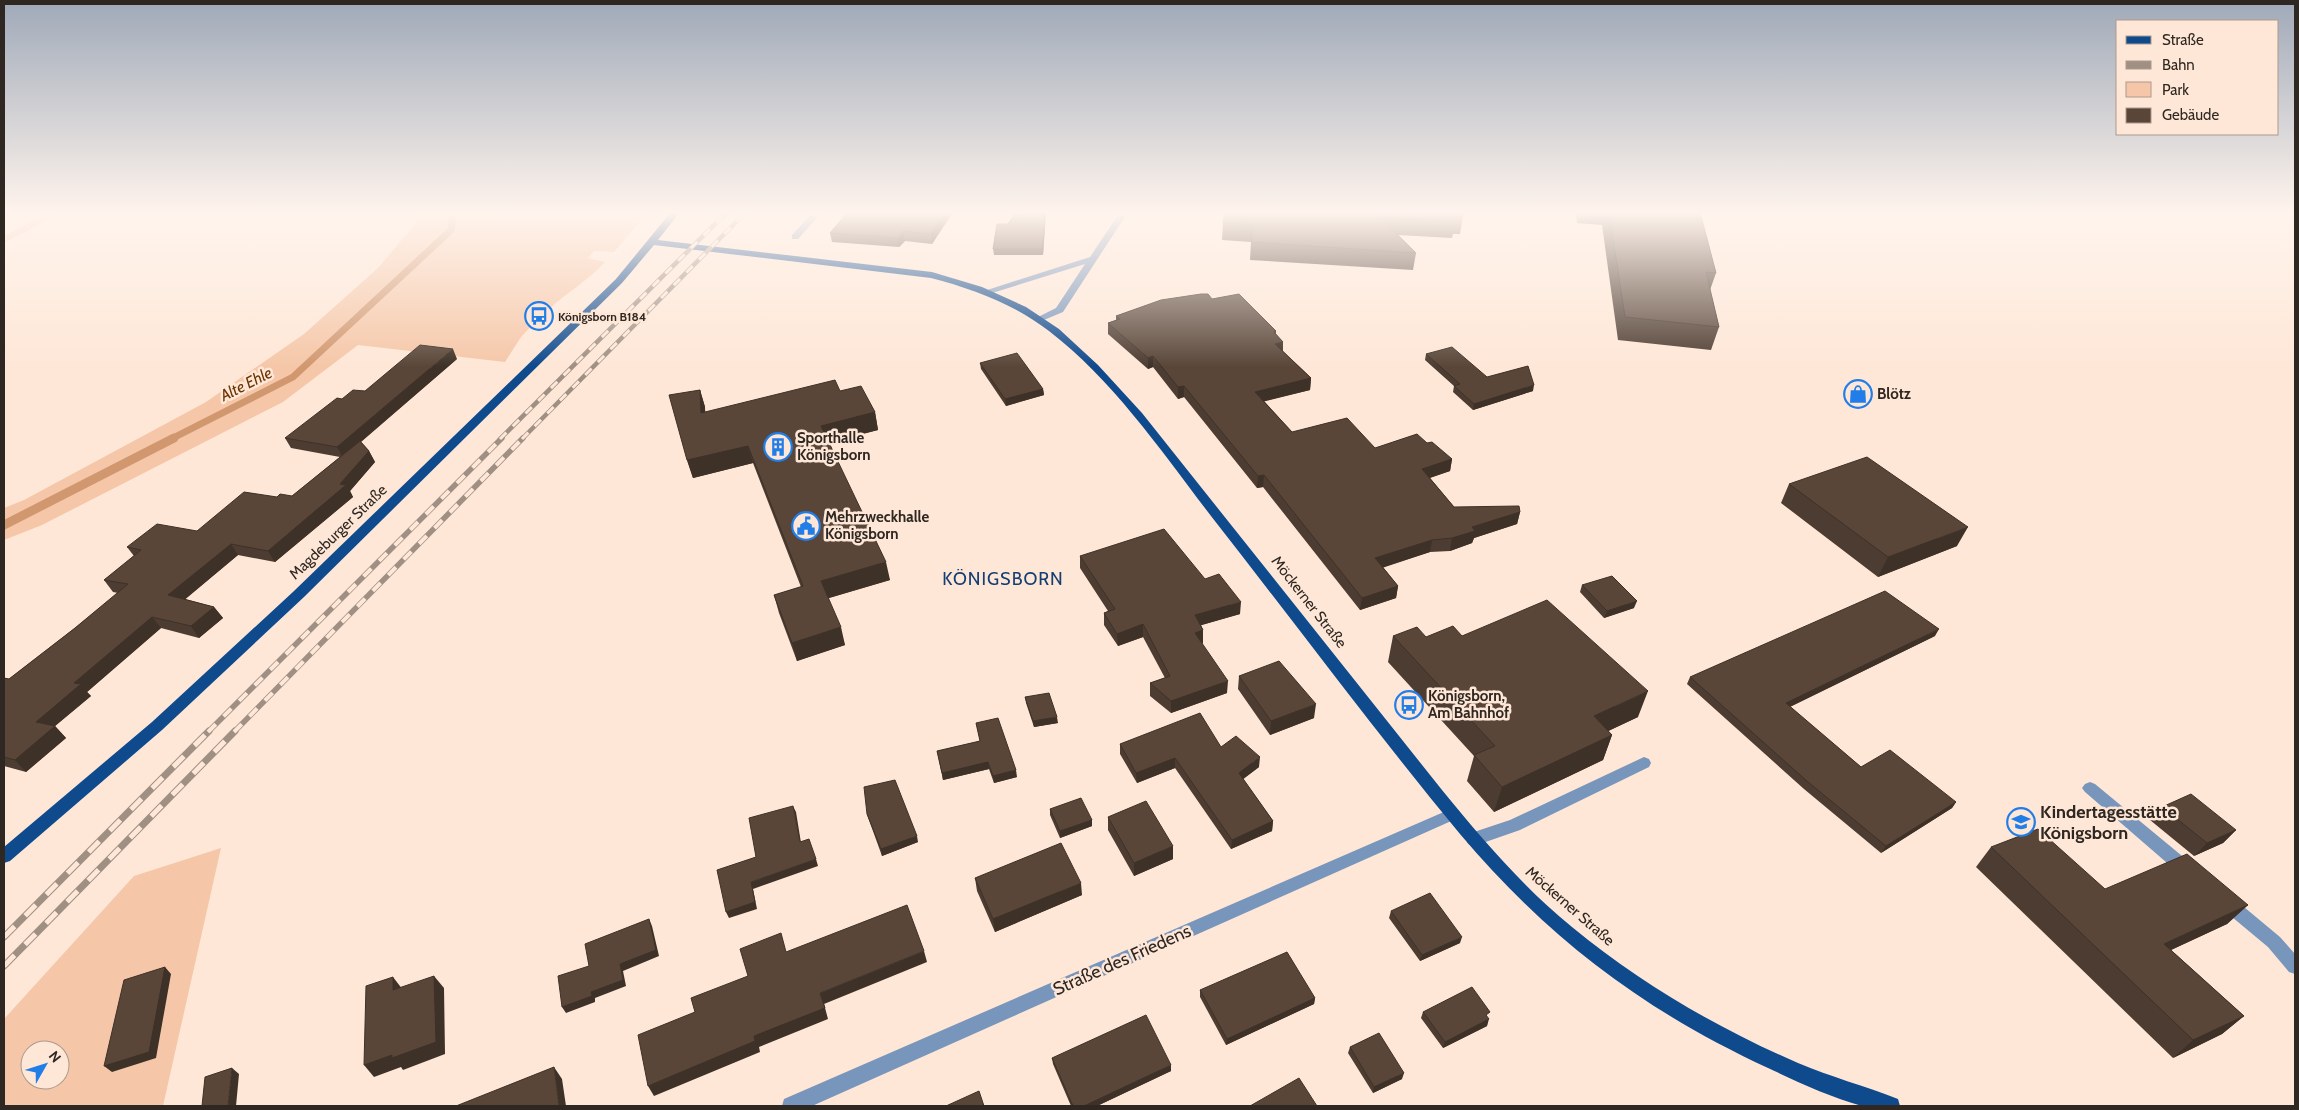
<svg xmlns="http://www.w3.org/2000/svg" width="2299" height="1110" viewBox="0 0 2299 1110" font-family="Cabin,sans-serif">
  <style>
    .green { fill: #f5c7a8; fill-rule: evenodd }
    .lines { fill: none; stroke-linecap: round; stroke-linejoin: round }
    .stream-far1 { stroke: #d19870; stroke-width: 7 }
    .stream { stroke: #d19870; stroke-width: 9 }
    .minor { fill: #7895bb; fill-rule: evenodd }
    .major { fill: #0f4a8d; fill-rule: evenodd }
    .rail-far2-casing { stroke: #a09084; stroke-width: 4.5 }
    .rail-far1-casing { stroke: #a09084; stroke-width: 5.5 }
    .rail-casing { stroke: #a09084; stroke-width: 7 }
    .rail-far2 { stroke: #fee7d7; stroke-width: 3; stroke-dasharray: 9; stroke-linecap: butt }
    .rail-far1 { stroke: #fee7d7; stroke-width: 4; stroke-dasharray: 11; stroke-linecap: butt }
    .rail { stroke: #fee7d7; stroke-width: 5; stroke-dasharray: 15; stroke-linecap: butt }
    .wall { fill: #4d3c31 }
    .shaded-wall { fill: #3e3128 }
    .building { fill: #594639; stroke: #3e3128 }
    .labels { text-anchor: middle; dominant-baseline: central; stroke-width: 5; stroke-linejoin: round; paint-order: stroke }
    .far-poi-label { font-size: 12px; font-weight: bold; fill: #2f2721; stroke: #fee7d7; text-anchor: start }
    .poi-label { font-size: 15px; font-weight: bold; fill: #2f2721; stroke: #fee7d7; text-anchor: start }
    .street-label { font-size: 15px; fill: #2f2721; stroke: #fee7d7 }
    .water-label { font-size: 16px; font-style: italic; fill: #6a3502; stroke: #fee7d7 }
    .quarter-label { font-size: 18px; letter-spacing: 1px; fill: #153f73; stroke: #fee7d7 }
    .near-poi-label { font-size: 18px; font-weight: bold; fill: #2f2721; stroke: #fee7d7; text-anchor: start }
    .near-street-label { font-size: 18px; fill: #2f2721; stroke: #fee7d7 }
  </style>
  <rect width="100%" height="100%" fill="#fee7d7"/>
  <path class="green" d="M49,212H63L4,243V236Z
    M420,212H648L614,252L594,251L588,258L605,262C589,280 566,293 548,310H536L528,319L537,320L521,337L505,362L358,345L283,402L42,525L4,540V508L24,500L206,402L304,334L378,268L415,224Z
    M221,848L163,1106H4V1019L134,876ZM30,1050H60V1080H30Z"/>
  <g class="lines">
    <path class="stream-far1" d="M171,439L293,377L451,230L453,212"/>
    <path class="stream" d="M4,525L174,438"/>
    <path class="minor" d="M813,212H822L798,239H792V235Z
      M1120,212H1128L1063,312L1039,322L1034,319L1056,308L1085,264L989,294H983L981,292L1090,257Z
      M1644,757L1649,759L1651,763L1649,767L1520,830L1474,846L1468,844L1466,839L1468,834L1510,820Z
      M2090,782L2095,784L2193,865L2195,870L2193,875L2187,877L2181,875L2085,792L2082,788L2085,784Z
      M1453,808L1458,810L1461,814L1458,818L812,1106H782L784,1099Z
      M2226,895L2232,897L2280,937L2295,954V974L2289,972L2268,947L2220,907L2218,902L2220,897Z"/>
    <path class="major" d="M671,212H680L658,240L932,272L982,287L1026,307L1059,329L1098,365L1142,413L1442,790C1482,839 1523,887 1572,927C1640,983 1717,1028 1798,1063C1831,1077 1865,1086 1898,1099L1900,1106C1888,1106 1874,1109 1862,1106C1830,1097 1798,1082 1768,1068C1643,1010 1549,939 1460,834C1374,730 1294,622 1211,516C1162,452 1113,380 1049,331C1014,304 973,289 931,278L654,245L622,283L304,597L162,730L10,861L4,863V847L152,722L294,591L616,279Z"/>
    <defs>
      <path id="rail-far2" d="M500,439L727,212
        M522,439L746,212"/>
      <path id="rail-far1" d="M208,732L502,438
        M234,732L523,438"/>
      <path id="rail" d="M4,937L209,731
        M4,966L235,731"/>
    </defs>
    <use href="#rail-far2" class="rail-far2-casing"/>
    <use href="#rail-far1" class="rail-far1-casing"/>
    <use href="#rail" class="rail-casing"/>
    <use href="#rail-far2" class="rail-far2"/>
    <use href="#rail-far1" class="rail-far1"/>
    <use href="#rail" class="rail"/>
  </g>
  <path class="wall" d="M848,212H953L932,244L905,241L899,247L832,242L830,233Z
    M1046,212L1043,255H994L993,249L1008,224Z
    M1225,212L1463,217L1460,234H1453L1452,238L1398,235L1416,253L1413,270L1250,260L1251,242L1222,240L1223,223Z
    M1576,212H1700L1716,273L1710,290L1719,327L1711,350L1618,340L1602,225L1577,223Z
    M1212,299L1276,331V335L1283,342V351L1311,378L1310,390L1264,401L1292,432L1375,448L1427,443L1452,459L1450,471L1430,478L1454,507L1520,512L1517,524L1474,538L1472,543L1450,551L1430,552L1383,567L1398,586L1396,598L1360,610L1263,487L1257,488L1184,397L1178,399L1153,367L1148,369L1108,334V323L1116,320V316Z
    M1426,354L1487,377L1533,391L1473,410L1453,392L1454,386L1425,360Z
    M457,359L361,442L369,451L375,462L350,491L353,497L275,562L238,555L185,599L214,607L223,618L199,638L161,628L87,692L91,696L55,726L66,738L26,772L4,766V678L9,679L75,628L118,593L113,592L104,580L134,556L127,547L197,531L277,497L292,496L340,457L291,448L285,438L342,399Z
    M980,363L1043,389L1044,395L1006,406L981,369Z
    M700,390L705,407V412L840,391L875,412L878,430L829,442L890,580L828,598L845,645L797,661L779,613L774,595L801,587L753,463L693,478L687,460Z
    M1789,484L1957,546L1878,577L1781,503Z
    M1080,556L1205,579L1240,614L1201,625L1203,630V643H1202L1227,693L1171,713L1150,696V683L1165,678L1143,637L1118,646L1104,625V613L1108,611L1080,568Z
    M1582,585L1634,608L1604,618L1580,592Z
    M1393,636L1426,637L1462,636L1638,717L1608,731L1612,735L1603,760L1494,812L1467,781L1474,756L1388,662Z
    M1935,636L1790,707L1861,767L1956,802L1952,808L1881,853L1804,789L1687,684L1690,677Z
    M1239,676L1314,718L1270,735L1238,689Z
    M1025,697L1058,723L1034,727L1026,703Z
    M976,723L1017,777L994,783L989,769L943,780L937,751L980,741Z
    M1120,744L1221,747L1259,767L1243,779L1273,821L1272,831L1231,849L1175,768L1137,783L1120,754Z
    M2162,807L2236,830L2223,843L2194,856L2150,820Z
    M1050,809L1092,820V826L1060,838L1050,815Z
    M867,814L918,842L882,856L869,820Z
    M1108,817L1173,859L1134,876L1108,830Z
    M1991,847L2105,889L2248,905L2227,924L2171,950L2244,1016L2222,1034L2173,1058L1976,867Z
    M975,878L1082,895L995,932L977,891Z
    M1391,911L1460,943L1420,961L1389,918Z
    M1200,990L1315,998L1314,1004L1226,1045L1200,997Z
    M1423,1012L1488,1018L1487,1026L1443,1048L1421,1018Z
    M1350,1047L1402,1079L1373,1093L1348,1053Z
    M1052,1058L1171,1071L1097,1106H1071L1053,1064Z"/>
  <path class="shaded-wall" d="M946,212H953L932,244L931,234Z
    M1045,212H1046L1043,255L1042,249Z
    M903,231L905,241L899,247L898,238Z
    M1283,342L1282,353L1275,344Z
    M453,349L457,359L343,457L337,447Z
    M1153,356V367L1148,369V358Z
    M1311,378L1310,390L1254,404L1255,392Z
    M1534,385L1533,391L1473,410L1474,404Z
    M1184,386V397L1178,399V387Z
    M1043,389L1044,395L1006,406L1005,399Z
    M700,390L705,407L706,430L701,413Z
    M875,412L878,430L825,444L821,426Z
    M748,446L753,463L693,478L687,460Z
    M369,451L375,462L350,491L353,497L275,562L268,551L340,484Z
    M1452,459L1450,471L1420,481L1422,469Z
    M1264,475L1263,487L1257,488L1258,476Z
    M1520,512L1517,524L1474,538L1472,543L1450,551L1452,538L1472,527Z
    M1968,527L1957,546L1878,577L1888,557Z
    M1432,540L1430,552L1373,571L1375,558Z
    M231,544L238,555L176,607L168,595Z
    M886,562L890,580L826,599L821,581Z
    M1398,586L1396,598L1360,610L1362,598Z
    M1637,601L1634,608L1604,618L1607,611Z
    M1241,602L1240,614L1195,627V615Z
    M214,607L223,618L199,638L191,626Z
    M152,617L161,628L87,692L91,696L55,726L66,738L26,772L15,760L36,722L74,683Z
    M1143,624V637L1118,646L1117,634Z
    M841,627L845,645L797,661L792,643Z
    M1939,629L1935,636L1783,710L1786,703Z
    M1203,630V643L1194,645L1195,633Z
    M1228,681L1227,693L1171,713V701Z
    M1648,691L1638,717L1585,742L1594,716Z
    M1316,704L1314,718L1270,735L1271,721Z
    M1057,717L1058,723L1034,727L1033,721Z
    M1612,735L1603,760L1494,812L1502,787Z
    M1260,757L1259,767L1238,783L1239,773Z
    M1175,758V768L1137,783L1136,773Z
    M988,762L989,769L943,780L942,773Z
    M1016,770L1017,777L994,783L993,776Z
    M1956,802L1952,808L1881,853L1886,846Z
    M793,806L796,812L802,849L800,842Z
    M1092,820V826L1060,838V831Z
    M1273,821L1272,831L1231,849L1232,840Z
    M2236,830L2223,843L2194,856L2207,843Z
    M917,836L918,842L882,856L881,849Z
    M1173,846V859L1134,876V863Z
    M816,859L818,866L753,889L757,909L729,918L726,912L751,882Z
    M1081,883L1082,895L995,932L993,919Z
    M2248,905L2227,924L2145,962L2164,944Z
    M649,919L652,926L659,956L623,971L626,986L595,998V1002L566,1013L562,1007L620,964Z
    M1462,937L1460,943L1420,961L1422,955Z
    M924,951L927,962L824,1004L828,1019L759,1047L760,1052L654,1096L648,1086L754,1036L820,993Z
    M165,967L171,974L156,1058L112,1072L104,1066Z
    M434,976L444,988L445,1054L403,1070L401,1067L374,1077L364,1065Z
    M393,977L403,990H393Z
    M1315,998L1314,1004L1226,1045L1227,1039Z
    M2244,1016L2222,1034L2173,1058L2193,1040Z
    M1489,1019L1487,1026L1443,1048L1445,1042Z
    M1171,1065V1071L1097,1106H1084Z
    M554,1067L562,1079L566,1106H559Z
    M232,1068L239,1074L236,1106H228Z
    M1404,1073L1402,1079L1373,1093L1374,1087Z"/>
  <path class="building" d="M848,212H946L931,234L903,231L898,238L830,233Z
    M1016,212H1045L1042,249H993L997,224H1008Z
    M1225,212H1462L1463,217H1455V221L1380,217L1416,253L1251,242L1253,225L1223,223Z
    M1609,212H1700L1716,273L1706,272L1719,327L1625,317Z
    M1201,294H1208L1212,299L1239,294L1276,331L1274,332L1283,342L1275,344L1311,378L1255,392L1292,432L1347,418L1375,448L1417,434L1427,443L1432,442L1452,459L1422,469L1454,507L1519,506L1520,512L1472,527L1475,531L1452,538L1432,540L1375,558L1398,586L1362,598L1264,475L1258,476L1184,386L1178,387L1153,356L1148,358L1108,323L1120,319L1116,316L1161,300Z
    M420,345L453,349L337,447L285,438L337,398L342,399L353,390L365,391Z
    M1452,347L1487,377L1528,366L1534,385L1474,404L1454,386L1460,384L1426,354Z
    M1017,353L1043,389L1005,399L980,363Z
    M835,380L840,391L861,386L875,412L821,426L886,562L821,581L841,627L792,643L774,595L803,586L748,446L687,460L669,395L700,390L701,413Z
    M360,441L369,451L340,484L346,485L268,551L231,544L168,595L214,607L191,626L152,617L74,683L81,684L36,722L55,726L15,760L4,757V678L9,679L75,628L128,584L104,580L141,550L127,547L157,524L197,531L244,492L277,497L280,494L292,496Z
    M1867,457L1968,527L1888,557L1789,484Z
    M1164,529L1205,579L1219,574L1241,602L1195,615L1203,630L1195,633L1228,681L1171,701L1150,683L1170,676L1143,624L1117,634L1104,613L1115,609L1080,556Z
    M1612,576L1637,601L1607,611L1582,585Z
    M1885,591L1939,629L1786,703L1861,767L1890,750L1956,802L1886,846L1808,782L1690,677Z
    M1547,600L1648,691L1594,716L1612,735L1502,787L1474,755L1495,746L1393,636L1417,627L1426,637L1453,626L1462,636Z
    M1279,661L1316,704L1271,721L1239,676Z
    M1049,693L1057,717L1033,721L1025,697Z
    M1200,713L1221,747L1236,736L1260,757L1239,773L1273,821L1232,840L1175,758L1136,773L1120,744Z
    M998,718L1016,770L993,776L988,762L942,773L937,751L980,741L976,723Z
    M895,780L917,836L881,849L867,814L864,787Z
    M2191,794L2236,830L2207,843L2162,807Z
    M1081,798L1092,820L1060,831L1050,809Z
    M1146,801L1173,846L1134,863L1108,817Z
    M793,806L800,842L809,839L816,859L751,882L755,902L726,912L717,870L756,857L749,818Z
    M2038,829L2105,889L2187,854L2248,905L2164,944L2244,1016L2193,1040L1991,847Z
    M1061,843L1081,883L993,919L975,878Z
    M1430,893L1462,937L1422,955L1391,911Z
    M907,905L924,951L820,993L825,1008L754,1036L755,1041L648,1086L638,1035L695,1012L691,998L748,976L740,949L781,933L786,952Z
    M649,919L656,950L620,964L623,980L591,992L592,996L562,1007L558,976L589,966L585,944Z
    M1287,952L1315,998L1227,1039L1200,990Z
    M165,967L149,1052L104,1066L124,980Z
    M434,976L436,1042L392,1058V1055L364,1065L366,986L393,977V990Z
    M1472,987L1490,1012L1486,1015L1489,1019L1445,1042L1423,1012Z
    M1146,1015L1171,1065L1084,1106H1073L1052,1058Z
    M1379,1033L1404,1073L1374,1087L1350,1047Z
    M554,1067L559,1106H456Z
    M232,1068L228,1106H202L205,1077Z
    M1299,1078L1317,1106H1250Z
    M979,1091L984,1106H946Z"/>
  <linearGradient id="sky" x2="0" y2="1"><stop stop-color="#9fa9b8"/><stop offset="0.58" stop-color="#fff4ed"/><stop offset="1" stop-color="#fff4ed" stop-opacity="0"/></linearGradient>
  <rect width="2299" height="367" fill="url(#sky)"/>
  <defs>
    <symbol id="bus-ring" viewBox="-11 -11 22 22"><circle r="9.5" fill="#fee7d7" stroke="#217de7" stroke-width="1.5"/><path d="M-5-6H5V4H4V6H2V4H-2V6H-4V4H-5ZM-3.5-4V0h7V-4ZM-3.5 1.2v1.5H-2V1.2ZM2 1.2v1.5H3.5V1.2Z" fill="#217de7"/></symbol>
    <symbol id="shop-ring" viewBox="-11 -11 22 22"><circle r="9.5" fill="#fee7d7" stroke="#217de7" stroke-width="1.5"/><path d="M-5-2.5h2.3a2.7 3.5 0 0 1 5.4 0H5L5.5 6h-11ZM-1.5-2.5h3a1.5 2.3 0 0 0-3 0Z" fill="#217de7"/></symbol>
    <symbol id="building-ring" viewBox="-11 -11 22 22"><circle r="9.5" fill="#fee7d7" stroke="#217de7" stroke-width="1.5"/><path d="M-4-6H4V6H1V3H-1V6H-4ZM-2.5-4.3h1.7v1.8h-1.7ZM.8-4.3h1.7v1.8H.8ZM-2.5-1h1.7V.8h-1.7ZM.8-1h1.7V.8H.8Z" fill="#217de7"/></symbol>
    <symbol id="civic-ring" viewBox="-11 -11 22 22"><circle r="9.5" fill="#fee7d7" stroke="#217de7" stroke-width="1.5"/><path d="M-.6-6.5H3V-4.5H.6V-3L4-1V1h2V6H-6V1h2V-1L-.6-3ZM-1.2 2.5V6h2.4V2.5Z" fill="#217de7"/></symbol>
    <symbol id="school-ring" viewBox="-11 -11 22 22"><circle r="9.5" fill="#fee7d7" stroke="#217de7" stroke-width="1.5"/><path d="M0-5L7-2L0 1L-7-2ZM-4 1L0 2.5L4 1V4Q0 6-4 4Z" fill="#217de7"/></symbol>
  </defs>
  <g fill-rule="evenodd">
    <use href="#bus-ring" x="523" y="300" width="32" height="32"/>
    <use href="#shop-ring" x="1842" y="378" width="32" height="32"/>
    <use href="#building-ring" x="762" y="431" width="32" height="32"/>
    <use href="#civic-ring" x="790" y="510" width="32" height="32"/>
    <use href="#bus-ring" x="1393" y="689" width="32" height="32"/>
    <use href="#school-ring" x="2005" y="806" width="32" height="32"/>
  </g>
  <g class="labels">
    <g class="far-poi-label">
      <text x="558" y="316">Königsborn B184</text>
    </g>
    <g class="poi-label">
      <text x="1877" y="394">Blötz</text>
      <text x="797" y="438">Sporthalle<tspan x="797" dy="17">Königsborn</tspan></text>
      <text x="825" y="517">Mehrzweckhalle<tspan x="825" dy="17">Königsborn</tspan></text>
      <text x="1428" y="696">Königsborn,<tspan x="1428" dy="17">Am Bahnhof</tspan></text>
    </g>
    <g class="street-label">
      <text transform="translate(338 532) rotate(-44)">Magdeburger Straße</text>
      <text transform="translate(1309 602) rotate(52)">Möckerner Straße</text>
      <text transform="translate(1570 906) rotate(41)">Möckerner Straße</text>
    </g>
    <g class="water-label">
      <text transform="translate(246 384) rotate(-27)">Alte Ehle</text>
    </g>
    <g class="quarter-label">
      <text x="1003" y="579">KÖNIGSBORN</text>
    </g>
    <g class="near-poi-label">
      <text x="2040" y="812">Kindertagesstätte<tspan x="2040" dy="21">Königsborn</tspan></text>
    </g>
    <g class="near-street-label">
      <text transform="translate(1122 960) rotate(-24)">Straße des Friedens</text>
    </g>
  </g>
  <rect width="2299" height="1110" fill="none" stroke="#2f2721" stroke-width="10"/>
  <rect x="2116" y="20" width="162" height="115" fill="#fee7d7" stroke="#ab9a8e"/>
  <rect x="2126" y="36" width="25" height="8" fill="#0f4a8d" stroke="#ab9a8e"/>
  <text x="2162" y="45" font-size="15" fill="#2f2721">Straße</text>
  <rect x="2126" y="61" width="25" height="8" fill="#a09084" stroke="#ab9a8e"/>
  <text x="2162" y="70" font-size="15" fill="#2f2721">Bahn</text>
  <rect x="2126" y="82" width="25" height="15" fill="#f5c7a8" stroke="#ab9a8e"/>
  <text x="2162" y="95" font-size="15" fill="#2f2721">Park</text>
  <rect x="2126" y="108" width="25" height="15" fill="#594639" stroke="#ab9a8e"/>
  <text x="2162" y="120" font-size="15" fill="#2f2721">Gebäude</text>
  <g transform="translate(45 1065) rotate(51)"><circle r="24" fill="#fee7d7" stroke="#ab9a8e"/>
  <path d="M0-4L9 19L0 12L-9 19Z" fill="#217de7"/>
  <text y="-8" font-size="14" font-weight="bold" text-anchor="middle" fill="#2f2721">N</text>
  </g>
</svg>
